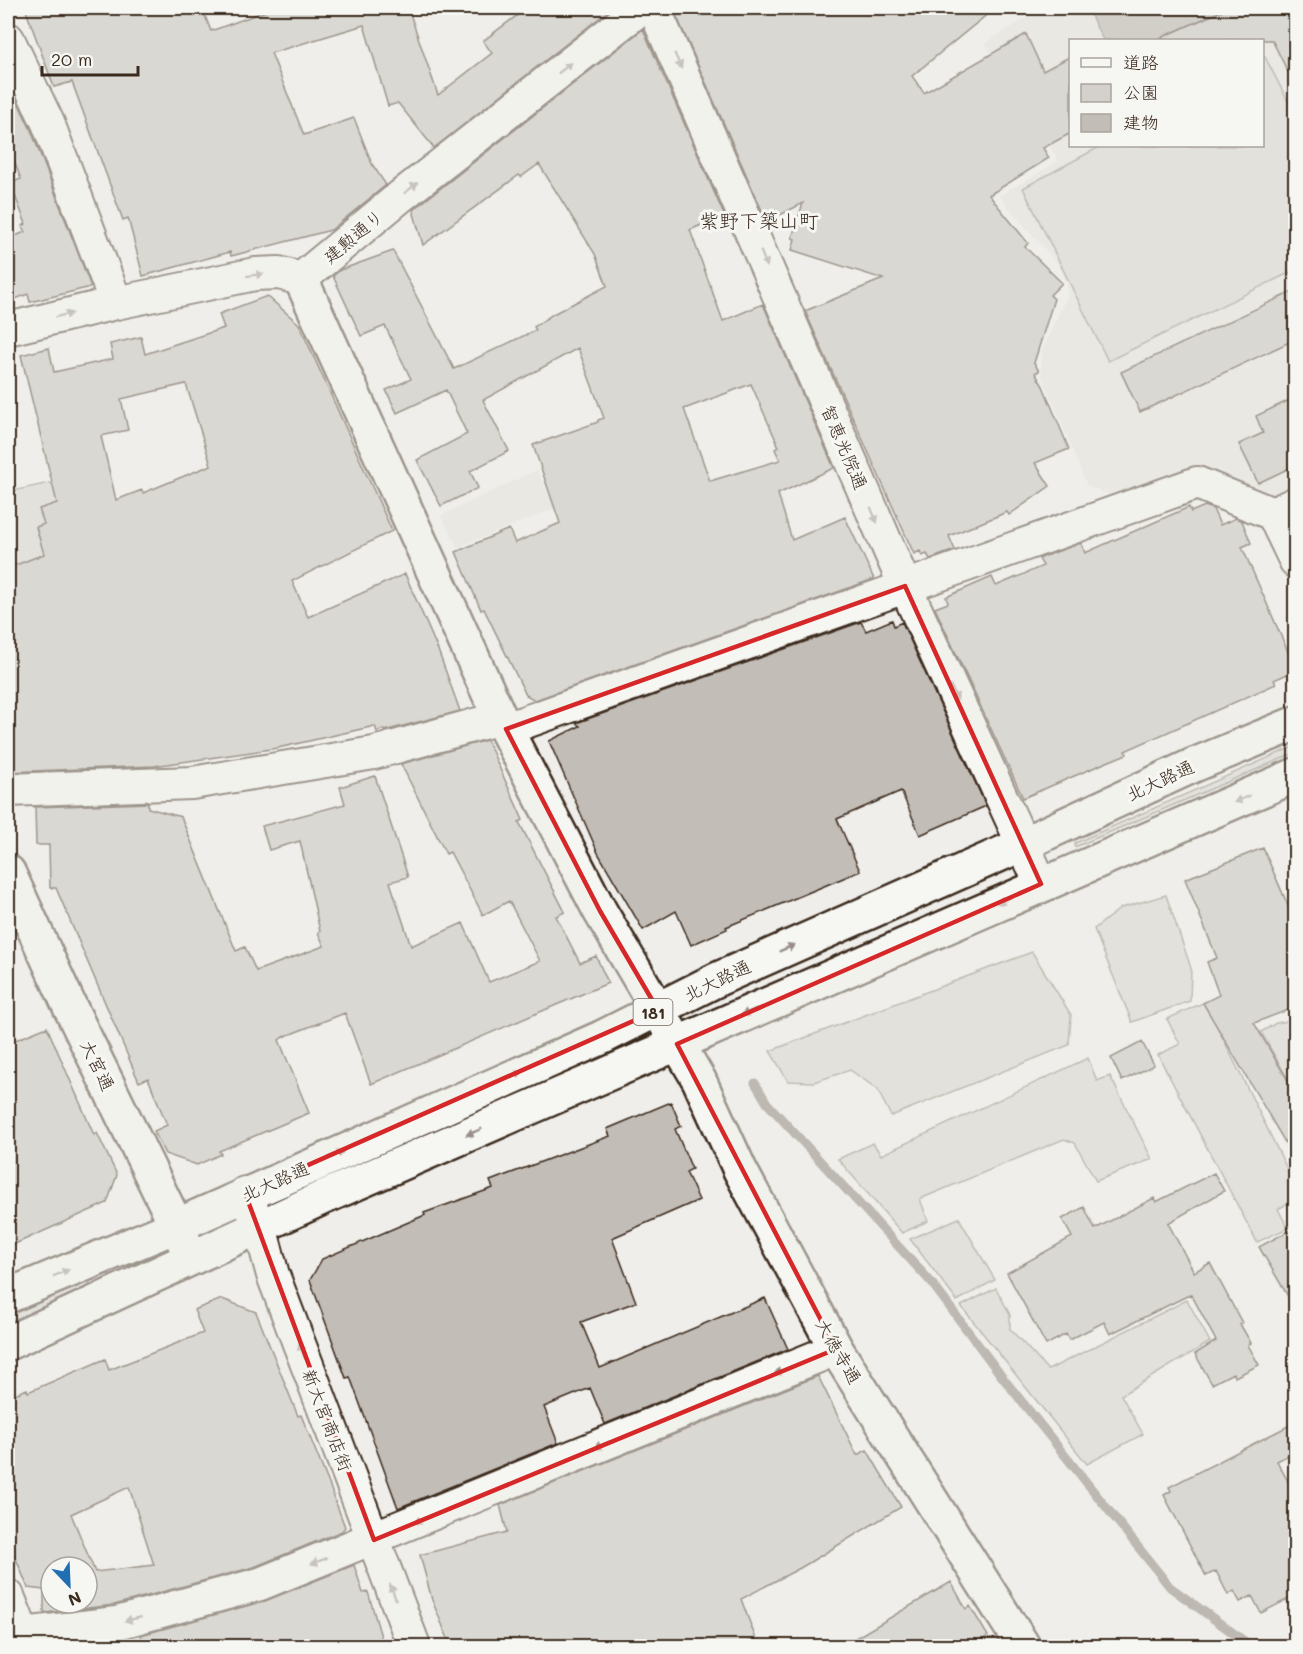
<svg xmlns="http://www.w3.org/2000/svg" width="1303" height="1654" viewBox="0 0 1303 1654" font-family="Mali,'Klee One',sans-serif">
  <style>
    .built { fill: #e2dfdb; fill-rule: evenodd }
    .green { fill: #d4d1cc; stroke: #887e75; stroke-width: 1.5 }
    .water { fill: #afa8a1; stroke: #81766d; stroke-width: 1.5 }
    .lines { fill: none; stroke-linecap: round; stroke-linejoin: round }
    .stream { stroke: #81766d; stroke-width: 9 }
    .building { fill: #c2bdb7; stroke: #3b2a1e; stroke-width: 1.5; fill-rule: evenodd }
    .street-casing { stroke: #3b2a1e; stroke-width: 36 }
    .secondary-casing { stroke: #3b2a1e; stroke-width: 38 }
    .primary-casing { stroke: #3b2a1e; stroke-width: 38 }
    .street { stroke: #f6f6f2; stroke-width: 32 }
    .secondary { stroke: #f6f6f2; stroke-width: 33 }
    .primary { stroke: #f6f6f2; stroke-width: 33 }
    .oneway { fill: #989088 }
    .marked { fill: none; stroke: #d62828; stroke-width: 4.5; stroke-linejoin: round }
    .labels { text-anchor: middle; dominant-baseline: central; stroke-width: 6; stroke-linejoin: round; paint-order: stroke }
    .shield { fill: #f6f6f2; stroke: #73675e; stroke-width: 1.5 }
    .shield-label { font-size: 16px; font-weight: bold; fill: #3b2a1e }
    .street-label { font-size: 18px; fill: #3b2a1e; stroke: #f6f6f2 }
    .neighbourhood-label { font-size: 20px; fill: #3b2a1e; stroke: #f6f6f2 }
  </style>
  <rect width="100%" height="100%" fill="#efeeea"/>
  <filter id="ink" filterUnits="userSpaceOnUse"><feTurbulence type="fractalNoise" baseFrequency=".0167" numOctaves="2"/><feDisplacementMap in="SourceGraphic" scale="12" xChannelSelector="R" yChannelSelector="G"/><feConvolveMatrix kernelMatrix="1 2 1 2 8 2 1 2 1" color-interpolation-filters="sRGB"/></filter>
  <g filter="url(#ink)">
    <path class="built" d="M1044,8H1241L1256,39L1295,19V488L1286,493L1263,494L1201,468L1119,499L1087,485L1041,373L1042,351L1067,296V283L1059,265L999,196L1059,161L985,43ZM1070,40H1262V146H1070Z
      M537,470L555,508L458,547L441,516Z"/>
    <path class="green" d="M1265,57L1295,115V270L1108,361L1023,188L1101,146H1262V59Z
      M58,481L91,572L8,603V492Z
      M1295,746V753L1075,847V843Z
      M1166,895L1191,968L1190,1001L1132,1022L1094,929L1121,908Z
      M1032,952L1071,1015L1069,1045L891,1116L877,1089L850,1070L814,1082L788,1081L770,1051Z
      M1205,1002L1295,1185V1199L1278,1209L1288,1228L1257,1242L1158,1055L1180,1044L1167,1019Z
      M1295,1020V1091L1261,1032L1276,1023Z
      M1088,1058L1097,1081L1110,1076L1152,1159L1096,1181L1075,1143L1064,1139L920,1199L928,1221L902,1233L838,1159L873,1143L881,1155Z
      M959,1218L995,1280L957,1301L910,1239Z
      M111,1271L112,1276L8,1323V1316Z
      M996,1288L1010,1315V1329L1048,1370L1187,1300L1210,1342L1121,1395L1143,1434L1087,1464L961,1306Z"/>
    <path class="water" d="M1087,8H1220L1221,11L1156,40H1103Z"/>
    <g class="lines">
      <path class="stream" d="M755,1083L767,1103L931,1282L1003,1378L1170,1587L1251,1646"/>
    </g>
    <path class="building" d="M25,8H202L211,31L274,8H408L438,95L492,53L483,41L527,8H612L434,148L398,103L388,106L364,25L271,53L304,135L354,118L372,164L386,185L331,230L231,256L230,252L143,276L128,218L123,220L72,82L54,87Z
      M673,8H995L912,76L924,93L1026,34L1043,71L1071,56V133L1043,148L1049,158L989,195L1028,243L1025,247L1062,283L1050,295L1054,299L1034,363L1039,371L1035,373L1043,386L1069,449L1035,463L1050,486L1009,515L1007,512L949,536L955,550L930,559L927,554L922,556L920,551L914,554L805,311L883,279L792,250L795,239L792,238L803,203L767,222Z
      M1228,8H1296V88L1272,40H1156Z
      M643,29L724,215L690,230L723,321L763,304L834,468L778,494L792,540L845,517L874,579L535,700L526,695L484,609L481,610L456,552L509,529L515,543L560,523L533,445L598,422V420L604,418L578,348L483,400L509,451L470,471L478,488L441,506L417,460L467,434L446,390L397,413L386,390L411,379L385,326L361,336L333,276L340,270L393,251L454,369L536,330L534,327L553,314L607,286L595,254L539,164L521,177L519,175L423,245L413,210ZM751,384L779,447L775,449L780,460L710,481L684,409Z
      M16,98L31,130L91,287L30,302L28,294L8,302V239L25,232L22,226L26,224L10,183L21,179L8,146V102Z
      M1296,290V339L1140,412L1121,372Z
      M267,296L299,324L392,531L292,581L308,617L405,574L438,650L460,711L384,731L383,729L377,732L375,726L278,748L154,766L8,772V568L44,554L36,527L44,524L39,509L57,503L21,355L49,348L54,372L113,359L110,344L141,337L145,354L224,328L219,314ZM186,384L211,465L143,493L142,490L116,500L101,436L128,430L121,399Z
      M1296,397V465L1258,483L1239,444L1263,433L1256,416Z
      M1205,506L1213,509L1220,525L1236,518L1242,521L1251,543L1242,547L1296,670L1274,680L1276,684L1125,751L1127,754L1107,762L1023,798L935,608L948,603L946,597L992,577L996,586L1043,566L1039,559L1045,556L1081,543L1085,553L1189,507L1191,512Z
      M892,620L894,626L902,622L986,806L920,835L901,791L837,819L860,871L726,927L727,929L691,945L676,911L643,930L598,853L549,741L580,726L576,723L861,622L866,631Z
      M487,740L523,820L519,822L565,912L556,916L580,963L596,956L608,983L371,1084L345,1013L283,1037L279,1040L309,1113L219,1151L221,1154L197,1165L165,1154L154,1131L167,1125L148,1078L139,1082L56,888H50L49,845H36L35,807L148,803V808L181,817L236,951L245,947L256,971L324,946L318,932L320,931L300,841L269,850L262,826L345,804L340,787L375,776L408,877L390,882L411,946L463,923L489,982L540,961L509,901L483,915L450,852L446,854L401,764Z
      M1263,848L1296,924V1007L1254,1023L1296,1094V1161L1203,1003L1219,995L1207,962L1217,958L1185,879Z
      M47,1027L94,1135L97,1133L117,1175L107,1203L8,1247V1043Z
      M1142,1042L1154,1065L1122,1081L1111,1058Z
      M671,1102L681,1126L675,1129L692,1169L686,1172L699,1200L612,1238L636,1302L581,1322L600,1368L765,1298L788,1349L605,1424L590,1388L544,1407L558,1443L398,1508L350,1377L346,1378L310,1280L322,1259L425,1215L424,1213L493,1188L490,1181L610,1136L607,1129Z
      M1214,1173L1224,1191L1168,1223L1194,1272L1210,1263L1242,1323L1240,1324L1251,1343L1248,1345L1259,1365L1235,1377L1233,1373L1212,1384L1195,1354L1216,1341L1191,1294L1110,1334L1104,1322L1069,1340L1066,1334L1046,1345L1007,1273L1072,1237L1062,1219L1084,1207L1095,1229L1154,1198L1156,1202Z
      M1296,1227V1310L1259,1247Z
      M222,1299L256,1312L298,1416L301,1415L329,1484L345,1527L342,1531L254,1567L114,1605L44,1613V1590L28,1588L8,1539V1397L27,1389L28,1392L105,1359L109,1370L203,1333L194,1310ZM129,1487L154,1565L95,1572L71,1514ZM51,1567H87V1603H51Z
      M818,1376L857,1455L867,1450L901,1507L802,1567L741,1599L756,1639L737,1647H465L463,1641L451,1646L432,1600L420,1555L507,1532L500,1505Z
      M1296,1422V1451L1277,1461L1296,1496V1595L1261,1613L1252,1596L1240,1602L1234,1591L1228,1595L1216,1571L1206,1576L1164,1495L1171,1491L1169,1487Z
      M354,1565L363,1593L368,1592L384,1647H144L141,1635L265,1601Z
      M951,1582L966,1609L970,1606L988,1636L972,1647H840Z"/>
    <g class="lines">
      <defs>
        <path id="street" d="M654,8L905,586L1041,884
          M8,39L48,123L116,303
          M8,329L116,303L255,274L279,273L301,279L401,196L641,8
          M1273,514L1296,562
          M506,729L1197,483L1273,514L1296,503
          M8,790L192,783L374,753L500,718
          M245,1193L260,1227L273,1275L414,1646
          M8,1596L23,1634
          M8,1639L23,1634L117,1623L260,1584L836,1349"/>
        <path id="secondary" d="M301,279L500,718L600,911L699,1080L740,1170L836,1349L1023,1646
          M8,872L70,1007L191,1256"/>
        <path id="primary" d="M8,1296L176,1226L601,1038L718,979L1023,844L1194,765L1296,723
          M8,1343L324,1197L1296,775"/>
      </defs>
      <use href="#street" class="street-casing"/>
      <use href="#secondary" class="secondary-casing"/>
      <use href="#primary" class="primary-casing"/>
      <use href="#street" class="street"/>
      <use href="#secondary" class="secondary"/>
      <use href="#primary" class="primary"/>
    </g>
    <defs><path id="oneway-solid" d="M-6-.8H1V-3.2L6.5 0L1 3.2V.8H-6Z" transform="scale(1.5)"/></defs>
    <g class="oneway">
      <use href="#oneway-solid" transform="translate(678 61) rotate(66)"/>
      <use href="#oneway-solid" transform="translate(565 68) rotate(-38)"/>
      <use href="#oneway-solid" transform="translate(411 188) rotate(-38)"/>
      <use href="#oneway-solid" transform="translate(764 259) rotate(67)"/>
      <use href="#oneway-solid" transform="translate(255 275) rotate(-7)"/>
      <use href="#oneway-solid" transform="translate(64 315) rotate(-14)"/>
      <use href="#oneway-solid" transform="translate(874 515) rotate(67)"/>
      <use href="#oneway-solid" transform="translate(954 693) rotate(65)"/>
      <use href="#oneway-solid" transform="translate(1242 799) rotate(156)"/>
      <use href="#oneway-solid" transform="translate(1005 900) rotate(156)"/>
      <use href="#oneway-solid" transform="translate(787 948) rotate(-24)"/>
      <use href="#oneway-solid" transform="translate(749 1012) rotate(156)"/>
      <use href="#oneway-solid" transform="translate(515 1075) rotate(-24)"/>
      <use href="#oneway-solid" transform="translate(474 1132) rotate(157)"/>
      <use href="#oneway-solid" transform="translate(336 1154) rotate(-24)"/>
      <use href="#oneway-solid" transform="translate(61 1273) rotate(-23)"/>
      <use href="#oneway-solid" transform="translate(302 1351) rotate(-111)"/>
      <use href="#oneway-solid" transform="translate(782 1371) rotate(158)"/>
      <use href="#oneway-solid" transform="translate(602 1445) rotate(158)"/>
      <use href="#oneway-solid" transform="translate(422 1520) rotate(157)"/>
      <use href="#oneway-solid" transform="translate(319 1561) rotate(159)"/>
      <use href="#oneway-solid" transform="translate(393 1592) rotate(-111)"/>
      <use href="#oneway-solid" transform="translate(133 1619) rotate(167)"/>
    </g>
  </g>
  <path d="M0 0H1303V1654H0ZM905,586L1041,884L677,1044L836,1349L374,1540L245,1193L658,1010L600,911L506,729Z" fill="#efeeea" fill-opacity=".55" fill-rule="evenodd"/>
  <path class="marked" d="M905,586L1041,884L677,1044L836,1349L374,1540L245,1193L658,1010L600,911L506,729Z"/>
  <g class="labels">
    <rect class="shield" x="633.5" y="999" width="39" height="26" rx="4.5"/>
    <g class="shield-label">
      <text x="653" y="1012">181</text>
    </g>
    <g class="street-label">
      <text transform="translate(353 236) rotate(-40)">建勲通り</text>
      <text transform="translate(845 447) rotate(67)">智恵光院通</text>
      <text transform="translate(1160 780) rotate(-25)">北大路通</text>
      <text transform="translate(717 980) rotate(-26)">北大路通</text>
      <text transform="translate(98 1065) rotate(64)">大宮通</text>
      <text transform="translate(275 1181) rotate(-24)">北大路通</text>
      <text transform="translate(839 1351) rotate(60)">大徳寺通</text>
      <text transform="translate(328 1420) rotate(69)">新大宮商店街</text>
    </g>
    <g class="neighbourhood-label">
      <text x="759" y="220">紫野下築山町</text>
    </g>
  </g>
  <rect width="1303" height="1654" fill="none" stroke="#f6f6f2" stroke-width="30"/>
  <rect x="15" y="15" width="1273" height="1624" fill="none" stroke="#3b2a1e" stroke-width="2" filter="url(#ink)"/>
  <rect x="1069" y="39" width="195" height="108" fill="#f6f6f2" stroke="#aba49d" stroke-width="1.5"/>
  <rect x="1081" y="58" width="30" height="9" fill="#f6f6f2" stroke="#aba49d" stroke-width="1.5"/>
  <text x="1123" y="69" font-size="18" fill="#3b2a1e">道路</text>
  <rect x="1081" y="84" width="30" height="18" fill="#d4d1cc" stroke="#aba49d" stroke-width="1.5"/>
  <text x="1123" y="99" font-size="18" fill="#3b2a1e">公園</text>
  <rect x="1081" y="114" width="30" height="18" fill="#c2bdb7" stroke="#aba49d" stroke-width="1.5"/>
  <text x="1123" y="129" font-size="18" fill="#3b2a1e">建物</text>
  <g transform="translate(69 1585) rotate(157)"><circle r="28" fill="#f6f6f2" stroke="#aba49d" stroke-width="1.5"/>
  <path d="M0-4.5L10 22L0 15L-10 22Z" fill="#1f6fb2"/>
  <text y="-9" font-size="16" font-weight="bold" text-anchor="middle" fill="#3b2a1e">N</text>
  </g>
  <path d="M42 66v9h96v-9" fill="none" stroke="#3b2a1e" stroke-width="3"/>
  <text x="51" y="66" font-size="18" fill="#3b2a1e" stroke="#f6f6f2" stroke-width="4.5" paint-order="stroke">20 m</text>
</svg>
